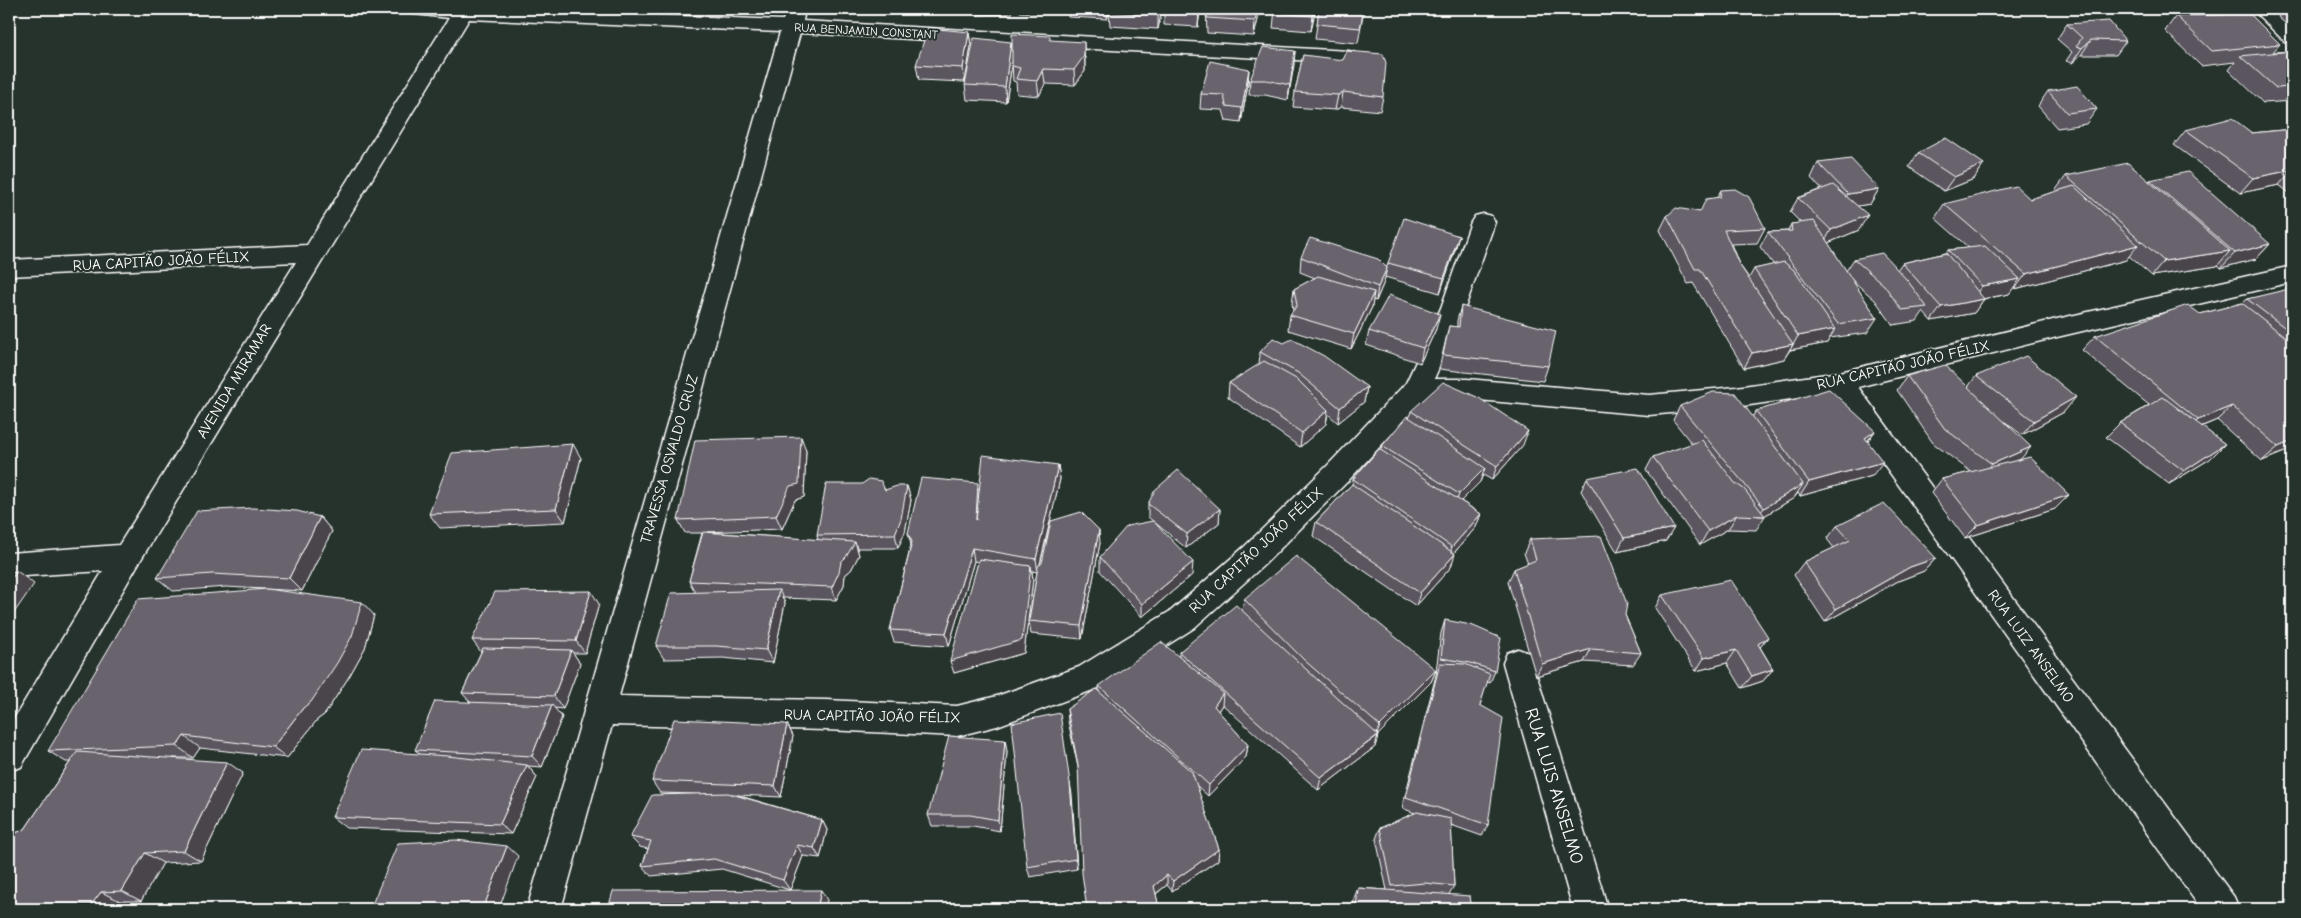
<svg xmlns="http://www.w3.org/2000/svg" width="2301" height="918" viewBox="0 0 2301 918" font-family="'Comic Neue',sans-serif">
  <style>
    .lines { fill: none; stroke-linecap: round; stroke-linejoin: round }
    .street-casing { stroke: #fff; stroke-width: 3 }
    .street { fill: #26332d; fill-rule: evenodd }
    .wall { fill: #5a555e; stroke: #fff }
    .shaded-wall { fill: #4a454c; stroke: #fff }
    .building { fill: #69636d; stroke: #fff }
    .labels { text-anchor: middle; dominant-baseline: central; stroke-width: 4; stroke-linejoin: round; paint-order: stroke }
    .far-street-label { font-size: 12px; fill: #fff; stroke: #26332d }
    .street-label { font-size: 15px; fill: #fff; stroke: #26332d }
    .near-street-label { font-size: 18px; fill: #fff; stroke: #26332d }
  </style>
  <rect width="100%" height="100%" fill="#26332d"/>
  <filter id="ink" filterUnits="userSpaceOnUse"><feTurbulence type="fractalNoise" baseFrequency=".02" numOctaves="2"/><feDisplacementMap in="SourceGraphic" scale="10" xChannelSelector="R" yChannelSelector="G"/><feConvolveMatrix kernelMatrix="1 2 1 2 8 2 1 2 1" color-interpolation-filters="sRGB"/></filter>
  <g filter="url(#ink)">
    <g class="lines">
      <defs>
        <path id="street" d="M403,9H505L783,20L787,9H805L803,21L1349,51L1356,53L1359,57L1356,61L1349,63L800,33L619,696L826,700L957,706L997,696L1079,667L1172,610L1244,547L1328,465L1406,383L1441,308L1471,222L1475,216L1483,214L1491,216L1495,222L1465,308L1434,379H1467L1649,395L1736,387L1840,372L2057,319L2292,266V282L2057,337L1858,387L2234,897L2239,909H2201L1833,393L1736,407L1649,415L1467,399H1424L1348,481L1264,565L1194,628L1101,687L997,726L957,736L826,730L612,725L561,909H527L780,32L469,19L137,566L21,767L9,771V727L103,571L9,577V553L119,545L296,262L9,276V260L307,245L449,18L406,13Z
          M2252,9H2273L2292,27V44L2285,42Z
          M1518,649L1529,653L1533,663L1608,909H1573L1503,663L1507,653Z"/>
      </defs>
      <use href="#street" class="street-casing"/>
      <use href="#street" class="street"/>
    </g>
    <path class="wall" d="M974,9H1012V14L974,15Z
      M1020,9H1065L1064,14L1020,12Z
      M1068,9H1162L1158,29L1110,26L1109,12L1107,19L1068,17Z
      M1200,9L1198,27L1164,25V10Z
      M1206,9H1260L1259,15L1254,36L1207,33Z
      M1275,9H1364L1358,43L1315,39L1319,10L1315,9L1311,31L1273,28Z
      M2160,9H2237L2232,14L2280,44L2273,52L2292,51V101L2263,103L2229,70L2235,62L2201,66L2165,31L2176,16H2197L2190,12L2167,15Z
      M2284,9H2292V29L2278,17Z
      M2067,24L2126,41L2116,55H2081L2072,63L2066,61L2072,52L2057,39Z
      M969,32L971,46L965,82L919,80L916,65Z
      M1050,40L1085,57V71L1075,85L1045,84L1039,96L1017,94L1016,82L1013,81L1012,64L1006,102L967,100L965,85L1011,42L1012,49Z
      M1295,51L1288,100L1265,95H1249L1250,80Z
      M1303,55L1383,97L1380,111L1341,107L1335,110L1293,107L1295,92Z
      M1249,69L1248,84L1241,123L1226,121L1223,110L1200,109L1201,94Z
      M2048,91L2097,109L2086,124L2057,128L2038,106Z
      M2292,129V195L2279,185L2240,193L2174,145L2186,130L2252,133Z
      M1918,153L1984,164L1974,179L1944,191L1909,167Z
      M1818,163L1879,189L1870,204L1857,206L1859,230L1828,243L1846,271L1854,259L1897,270L1902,263L1946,253L1948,250L1969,248L1935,218L1944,204L2030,199L2056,192L2055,191L2066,176L2149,181L2150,180L2270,244L2256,259L2221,268L2218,265L2217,266L2152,276L2129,256L2126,260L2015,289L2014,287L2009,294L1984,299L1974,313L1931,321L1923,312L1917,321L1893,325L1875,300L1852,280L1877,318L1867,333L1830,338L1827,343L1790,350L1784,359L1744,368L1693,283L1688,284L1660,230L1667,216L1700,212L1717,197L1721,190L1765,228L1757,243L1731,244L1739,264L1749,278L1754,269L1774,265L1760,247L1768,232L1788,231L1791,224L1801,223L1790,212L1798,198L1821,189L1811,178Z
      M1459,236L1455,250L1440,293L1385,277L1384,282L1376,301L1373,300L1372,307L1351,349L1288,330L1290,315L1293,310L1292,303L1294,289L1315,278L1300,272L1301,257L1387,267L1388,263Z
      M2292,291V449L2262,461L2217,420L2201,427L2225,444L2210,459L2169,484L2106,437L2120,423L2149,405L2082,350L2095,336L2200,314L2243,303L2247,299Z
      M1461,306L1548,366L1543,381L1439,369L1449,326L1457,327V321Z
      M1436,329L1420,363L1366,345L1369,331Z
      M1260,352L1367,387L1364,402L1338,423L1328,414L1326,424L1300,447L1228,397L1229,383L1259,365Z
      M1907,376L1968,387L1976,376L2064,412L2022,435L2004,421L2020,460L2055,509L1965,538L1931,493L1942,479L1971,472L1933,443L1897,390Z
      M1680,406L1753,416L1756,411L1875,431L1868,441L1872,476L1800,496L1798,493L1794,498L1764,516H1765L1756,530L1728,529L1700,545L1646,470L1653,457L1692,444L1673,420Z
      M1411,411L1523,445L1492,480L1483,475L1480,482L1461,501L1481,514L1476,527L1454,553L1451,567L1416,606L1313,536L1316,522L1352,484L1353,479L1381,450L1382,446L1409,418Z
      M801,437L806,451L804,497L795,500L782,529L707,532L818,540L817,535L885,490L907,486L911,500L905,532L898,548H857L859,555L851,570L845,575L844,585L836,600L782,598L785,603L773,663L723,658L664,659L656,646L695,592L689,581L702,533H685L678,520Z
      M581,458L565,522L440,528L429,514Z
      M1058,465L1060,479L1040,565L1100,543L1082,639L1031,634L1029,621L1037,572L1032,571L1033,579L1024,653L954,673L978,562L974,561L949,646L894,642L890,630L911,545L908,533L979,488Z
      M1587,478L1666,541L1617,552L1581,491Z
      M1148,504L1220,509L1219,523L1186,548L1148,517Z
      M320,517L332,531L302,591L226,587L173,591L157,578Z
      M1837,526L1936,558L1924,571L1898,581L1825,622L1794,575L1804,562L1834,548L1827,539Z
      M1530,539L1625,615L1641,653L1633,665L1584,662L1536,676L1508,582L1514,569L1528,564L1524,553Z
      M1100,557L1192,575L1142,617L1100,571Z
      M1662,595L1768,637L1760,647L1773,669L1763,681L1742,688L1727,663L1696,671L1655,608Z
      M1244,599L1436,670L1431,682L1378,735L1375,747L1318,790L1222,704V705L1218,711L1248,745L1246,757L1208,796L1196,785L1219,849L1218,860L1172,891L1167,885L1156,894L1159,909H1087L1079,772L1068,721L1067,709L1099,692V686L1179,657V652L1242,611Z
      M599,604L585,653H573L580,663L563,709L554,708L562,717L542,767L528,766L537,777L511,834L346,828L332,817L420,754L415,750L470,702L462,693L481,652L472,640Z
      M374,615L365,648L350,675L325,714L317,720L287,758L200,748L193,758H173L243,773L201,861L163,863L141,901H120L114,909H9V836L25,829L70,762H66L48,751Z
      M1445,620L1495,671L1490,683L1487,682L1480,705L1488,825L1482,836L1451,825L1454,886L1449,894L1472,909H1353L1354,898L1358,888L1387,890L1376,839L1380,828L1415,813L1402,808L1437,671H1436L1441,633Z
      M787,724L793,736L781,797L737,795L822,820L827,830L820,858L803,856L790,890L722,869L651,876L642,866L648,849L640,847L630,837L695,794L660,793L652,781Z
      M1005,740L1007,752L1000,831L973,826H932L928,815Z
      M1070,783L1077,869L1030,877L1027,867Z"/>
    <path class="shaded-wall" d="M1107,9H1110L1107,19Z
      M1159,9H1162L1158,29V15Z
      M1199,9H1200L1198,27Z
      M1258,9H1260L1259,15L1254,36L1255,21Z
      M1314,9H1316L1311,31L1313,16Z
      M2172,9H2192L2190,12L2167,15Z
      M2221,9H2237L2229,18L2211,22Z
      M969,32L971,46L965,82L963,68Z
      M2091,40L2081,55L2072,63L2082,48Z
      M1011,42L1013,56L1006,102L1005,87Z
      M1084,42L1085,71L1075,85L1074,70Z
      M1295,51L1294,65L1288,100L1290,85Z
      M1043,69L1045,84L1039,96L1037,81Z
      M1249,69L1248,84L1241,123L1242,108Z
      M1343,92L1341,107L1335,110L1338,95Z
      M1984,164L1974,179L1944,191L1954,177Z
      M2292,170L2279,185L2240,193L2253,178Z
      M1879,189L1870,204L1840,209L1848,194Z
      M1868,215L1859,230L1823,245L1831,230Z
      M1459,236L1455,250L1440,293L1444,278Z
      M2270,244L2256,259L2221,268L2235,253Z
      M2138,245L2126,260L2015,289L2026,274Z
      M2230,251L2217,266L2152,276L2164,261Z
      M1387,268L1384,282L1376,301L1378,287Z
      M2020,279L2009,294L1971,301L1982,286Z
      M1374,292L1372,307L1351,349L1354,334Z
      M1984,299L1974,313L1931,321L1941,307Z
      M1440,314L1436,329L1420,363L1423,348Z
      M1835,329L1827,343L1790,350L1798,336Z
      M1793,344L1784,359L1744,368L1752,353Z
      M1367,387L1364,402L1338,423L1340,408Z
      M2076,397L2064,412L2022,435L2034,421Z
      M2232,406L2217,420L2183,434L2198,420Z
      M1328,410L1326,424L1300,447L1302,433Z
      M1528,431L1523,445L1492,480L1497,466Z
      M1875,431L1864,445L1865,438Z
      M801,437L806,451L804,497L795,500L782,529L776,516Z
      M2292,441V449L2262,461L2278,447Z
      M573,444L581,458L565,522L556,509Z
      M2225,444L2210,459L2169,484L2184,471Z
      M2031,447L2019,461L1980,478L1992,464Z
      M1883,462L1872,476L1800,496L1809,482Z
      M1058,465L1060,479L1038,572L1036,559Z
      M1485,468L1480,482L1455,507L1459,494Z
      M1803,484L1794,498L1764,516H1758L1764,508Z
      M907,486L911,500L905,532L898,548L895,534Z
      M2069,495L2055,509L1965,538L1978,525Z
      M1220,509L1219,523L1186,548L1187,534Z
      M1481,514L1476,527L1448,560L1452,547Z
      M1737,515L1728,529L1700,545L1708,531Z
      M320,517L332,531L302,591L289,578Z
      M1674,528L1666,541L1617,552L1624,538Z
      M1099,530L1100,543L1082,639L1081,626Z
      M855,542L859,555L851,570L845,575L844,585L836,600L832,587L841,562Z
      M972,548L974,561L949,646L946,633Z
      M1455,554L1451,567L1416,606L1420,593Z
      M1936,558L1924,571L1898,581L1825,622L1836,609L1910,567Z
      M1193,562L1192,575L1142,617V604Z
      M1031,566L1033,579L1024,653L954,673L950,661Z
      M17,571L34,584L9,620V582Z
      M779,590L785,603L773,663L766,650Z
      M591,591L599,604L585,653L576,641Z
      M362,602L374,615L365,648L350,675L325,714L317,720L287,758L273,747L303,708Z
      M1768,637L1758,650V644Z
      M1591,649L1584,662L1536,676L1542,664Z
      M571,650L580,663L563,709L554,696Z
      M1736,650L1727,663L1696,671L1704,658Z
      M1773,669L1763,681L1742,688L1752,676Z
      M1436,670L1431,682L1376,737L1378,735L1375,747L1318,790L1321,778L1376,737L1380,726Z
      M1223,693L1222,705L1213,718L1214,706Z
      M552,705L562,717L542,767L532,756Z
      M787,724L793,736L781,797L775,786Z
      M184,736L200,748L193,758L177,746Z
      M1005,740L1007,752L1000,831L998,820Z
      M1248,745L1246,757L1208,796L1209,785Z
      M227,762L243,773L201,861L184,851Z
      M527,765L537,777L511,834L500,824Z
      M1070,783L1072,794L1077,869L1076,859Z
      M822,820L827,830L820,858L814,848Z
      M797,845L803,856L790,890L783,880Z
      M507,846L518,856L499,909H483Z
      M1219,849L1218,860L1172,891L1173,881Z
      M145,853L163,863L141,901L122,891Z
      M1167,875V885L1154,895V886Z
      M821,890L827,900L825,909H817Z
      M101,892L120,901L114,909H100L91,905Z"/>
    <path class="building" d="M1110,9H1159L1158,15L1109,12Z
      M1164,9H1199L1198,12L1164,10Z
      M1207,9H1258L1255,21L1207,18Z
      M1275,9H1314L1313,16L1274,13Z
      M1319,9H1364L1360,28L1317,24Z
      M2250,14L2280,44L2212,51L2176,16Z
      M2109,21L2126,41L2091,40L2082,48L2076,46L2082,38L2067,24Z
      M928,28L969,32L963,68L916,65Z
      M1012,34L1050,36V40L1084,42V56L1074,70L1043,69L1037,81L1016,79L1020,68L1012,66Z
      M974,38L1011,42L1005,87L965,85Z
      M1263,47L1295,51L1290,85L1266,80H1250Z
      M1347,51L1383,54L1386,63L1383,97L1343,92L1338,95L1295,92L1303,55L1343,60Z
      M2292,51V87L2276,88L2240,56Z
      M1210,61L1249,69L1242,108L1226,106L1224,95L1201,94Z
      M2077,86L2097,109L2067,113L2048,91Z
      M2232,118L2252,133L2292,129V170L2253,178L2186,130Z
      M1946,138L1984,164L1954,177L1918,153Z
      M1851,159L1879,189L1848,194L1818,163Z
      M2128,163L2230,251L2164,261L2066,176Z
      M2188,172L2270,244L2235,253L2150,180Z
      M1833,185L1868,215L1831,230L1798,198Z
      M2016,186L2030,199L2074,186L2138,245L2026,274L1944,204Z
      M1735,189L1749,197L1765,228L1724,230L1739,264L1793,344L1752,353L1700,269H1695L1667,216L1676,208L1700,212L1706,199L1720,197L1721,190Z
      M1404,218L1459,236L1444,278L1388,263Z
      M1814,221L1877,318L1838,324L1768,232L1792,231L1791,224Z
      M1310,238L1378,259L1387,268L1378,287L1301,257Z
      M1985,246L2020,279L1982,286L1948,250Z
      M1882,253L1907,280L1927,307L1902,310L1884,285L1854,259Z
      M1946,253L1984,299L1941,307L1902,263Z
      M1784,262L1794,270L1835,329L1798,336L1754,269Z
      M1318,276L1374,292L1354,334L1290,315L1297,305L1294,289Z
      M2289,289L2292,291V333L2247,299Z
      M1389,295L1440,314L1423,348L1369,331Z
      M2242,303L2292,342V441L2278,447L2232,406L2198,420L2095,336L2188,305L2200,314Z
      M1461,306L1556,331L1548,366L1443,355L1449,326L1459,327Z
      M1273,338L1284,343L1292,339L1324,356L1367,387L1340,408L1298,373L1260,352Z
      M2026,356L2076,397L2034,421L1976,376Z
      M1264,361L1298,380L1328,410L1302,433L1229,383Z
      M1945,365L2031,447L1992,464L1945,429L1907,376Z
      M1443,382L1479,398L1528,431L1497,466L1411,411Z
      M1829,389L1875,431L1865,438L1883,462L1809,482L1756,411Z
      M1713,392L1735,393L1803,484L1764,508L1680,406Z
      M2163,397L2225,444L2184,471L2120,423Z
      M1407,416L1485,468L1459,494L1382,446Z
      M801,437L799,484L790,486L776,516L678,520L695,440Z
      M1702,440L1735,483L1744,489L1765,516L1737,515L1708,531L1653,457Z
      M573,444L556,509L429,514L452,453Z
      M1379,449L1481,514L1452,547L1353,479Z
      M983,455L1058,465L1036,559L972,548L946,633L890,630L912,542L908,533L921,478L978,483L976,520Z
      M2030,457L2069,495L1978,525L1942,479Z
      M1638,468L1674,528L1624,538L1587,478Z
      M1178,470L1220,509L1187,534L1148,504L1155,490Z
      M869,479L881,481L885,490L897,486H907L901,519L895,534L817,535L826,484H862Z
      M1352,484L1455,554L1420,593L1316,522Z
      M1884,503L1936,558L1910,567L1836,609L1804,562L1850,540L1837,526Z
      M253,508L297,511L320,517L289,578L212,574L157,578L197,511Z
      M1081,512L1099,530L1081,626L1029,621L1038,566L1042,563L1051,521Z
      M1153,521L1193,562L1142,604L1100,557L1127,526Z
      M703,532L855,542L846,557L841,562L839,572L832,587L689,581Z
      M1601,536L1627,604L1625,615L1641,653L1591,649L1542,664L1514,569L1536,560L1530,539Z
      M1296,556L1436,670L1380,726L1304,660L1244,599Z
      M979,559L1031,566L1022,640L950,661Z
      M17,571L9,582V572Z
      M1731,580L1768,637L1758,644L1773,669L1752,676L1736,650L1704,658L1662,595Z
      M267,589L362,602L352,636L337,663L311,702L303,708L273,747L184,736L177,746L48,751L138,599Z
      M779,590L766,650L716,646H656L671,593Z
      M591,591L576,641L472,640L495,592Z
      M1236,605L1378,735L1321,778L1179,652Z
      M1445,620L1471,625L1501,638L1495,671L1470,663L1441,658Z
      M1161,642L1223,693L1214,706L1248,745L1209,785L1099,686Z
      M483,648L571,650L554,696L462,693Z
      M1440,663L1465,664L1490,674L1480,705L1503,718L1488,825L1406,797Z
      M1096,689L1192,772L1219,849L1173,881L1167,875L1154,886L1159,907L1149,909H1087L1082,873L1078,765L1067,709Z
      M435,701L552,705L532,756L415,750Z
      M1060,713L1070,783L1076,859L1027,867L1012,723Z
      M674,719L787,724L775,786L652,781Z
      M949,736L1005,740L998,820L970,815H928Z
      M361,750L448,756L527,765L500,824L332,817Z
      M77,752L227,762L184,851L145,853L122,891L101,892L91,905H9V836L25,829Z
      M728,793L822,820L814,848L797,845L783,880L714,859L642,866L651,841L630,837L652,795Z
      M1417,812L1451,819L1454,886L1425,883L1392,886L1380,828Z
      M456,840L507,846L483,909H370L398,843Z
      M1358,888L1470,896L1472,909H1356Z
      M821,890L817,909H608L613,891Z"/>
  </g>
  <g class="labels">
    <g class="far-street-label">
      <text transform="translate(866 31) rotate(3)">RUA BENJAMIN CONSTANT</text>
    </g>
    <g class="street-label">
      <text transform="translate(161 261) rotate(-3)">RUA CAPITÃO JOÃO FÉLIX</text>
      <text transform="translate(1903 365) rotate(-13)">RUA CAPITÃO JOÃO FÉLIX</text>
      <text transform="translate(234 381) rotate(-59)">AVENIDA MIRAMAR</text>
      <text transform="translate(669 459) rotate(-74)">TRAVESSA OSVALDO CRUZ</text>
      <text transform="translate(1256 550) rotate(-43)">RUA CAPITÃO JOÃO FÉLIX</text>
      <text transform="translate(2031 646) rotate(54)">RUA LUIZ ANSELMO</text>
      <text transform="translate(872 716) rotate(1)">RUA CAPITÃO JOÃO FÉLIX</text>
    </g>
    <g class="near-street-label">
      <text transform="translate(1554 786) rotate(73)">RUA LUIS ANSELMO</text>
    </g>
  </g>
  <rect width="2301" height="918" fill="none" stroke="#26332d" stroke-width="30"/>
  <rect x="15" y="15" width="2271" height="888" fill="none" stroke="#fff" stroke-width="2" filter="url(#ink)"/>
</svg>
